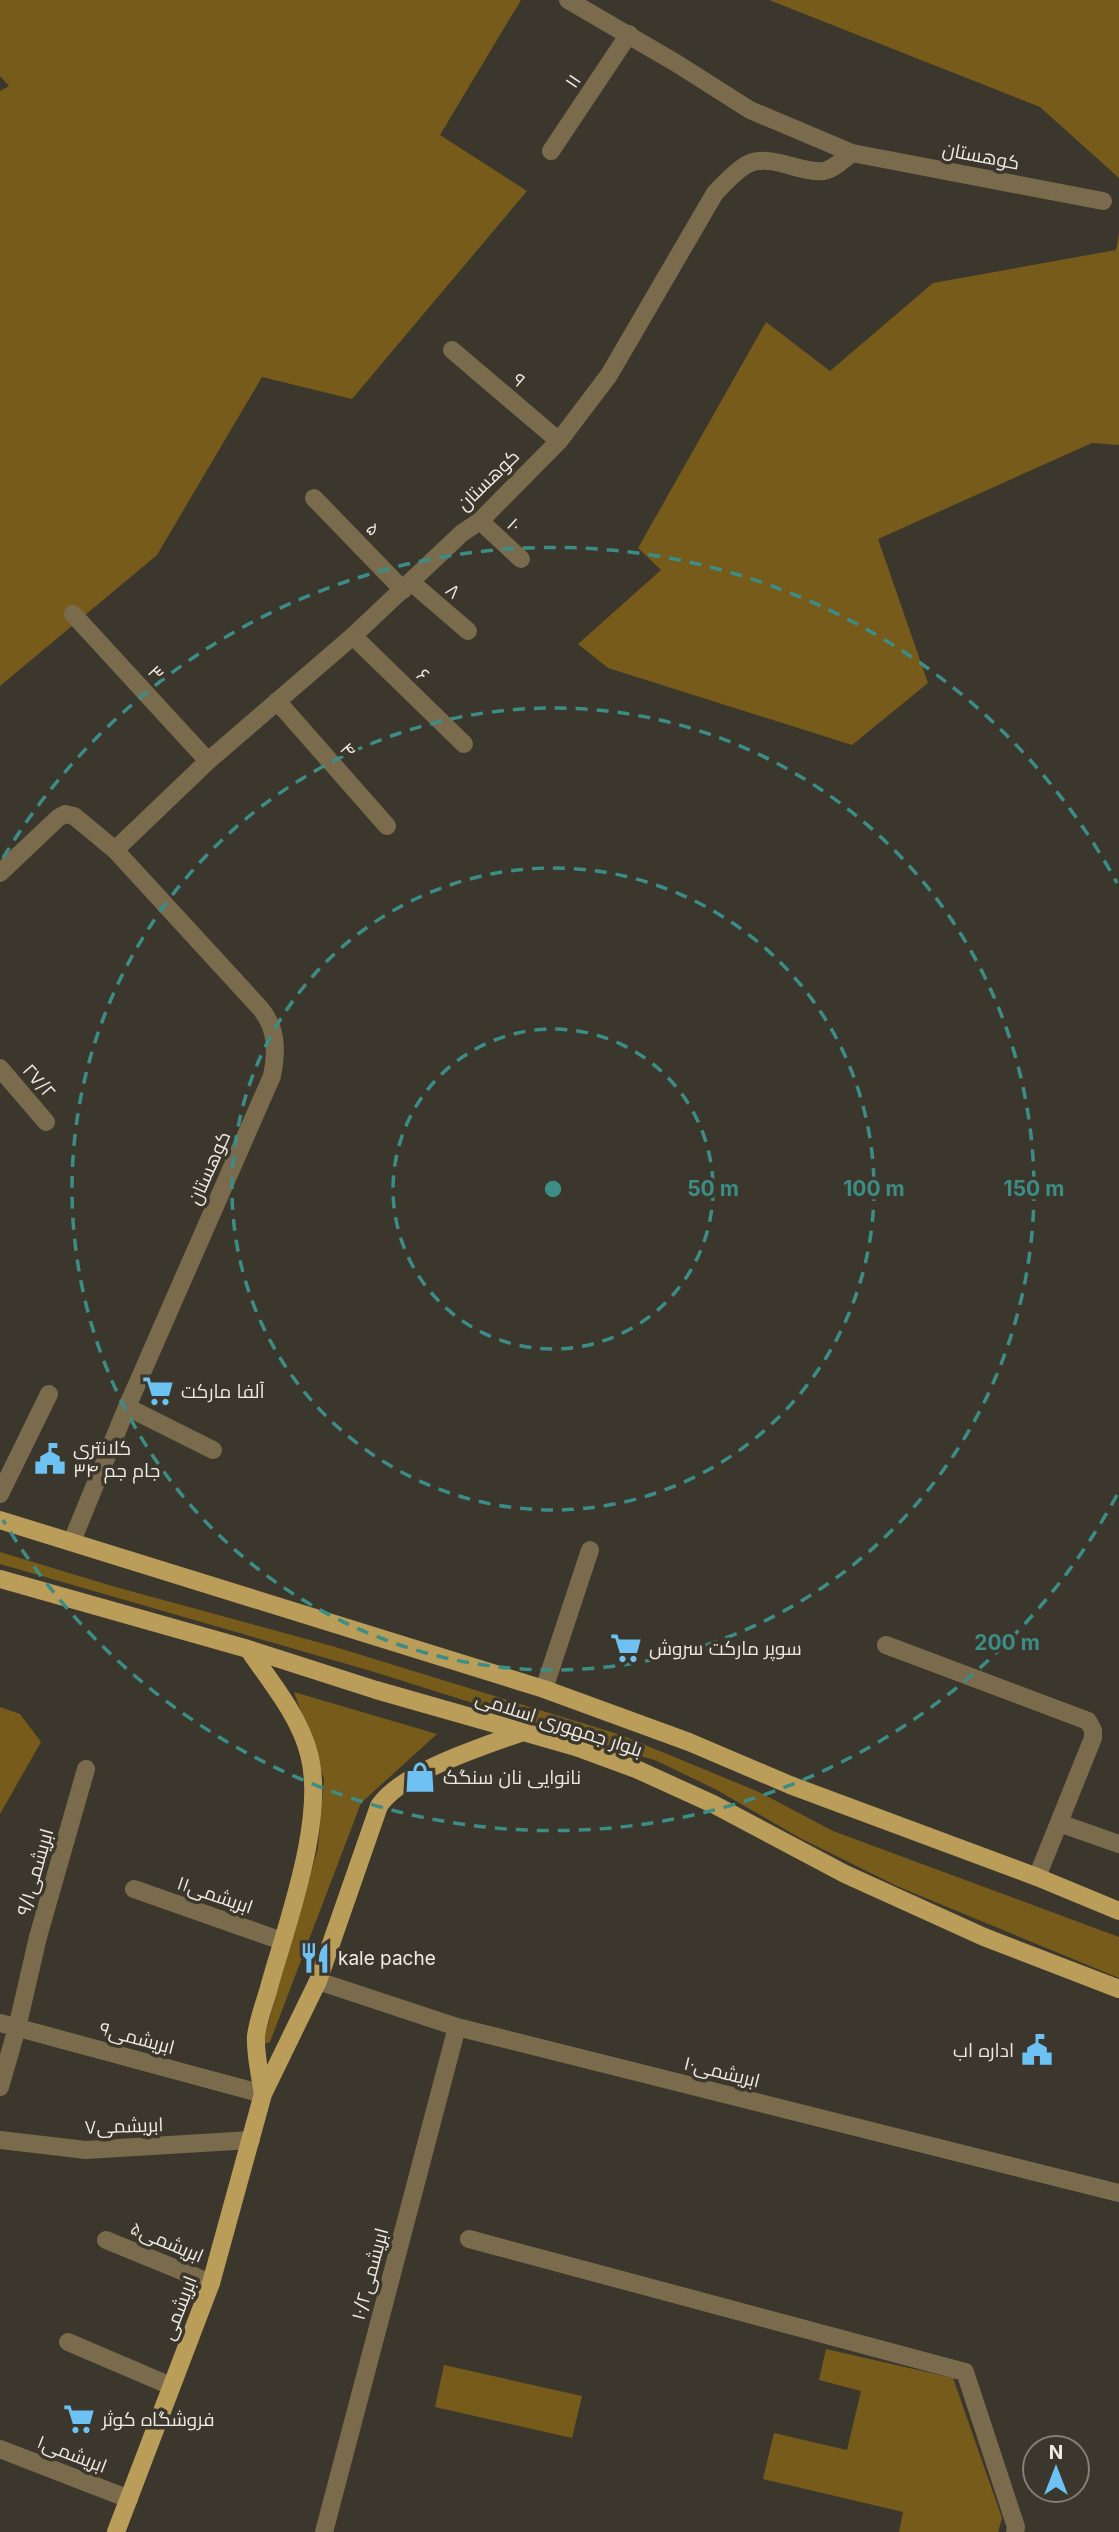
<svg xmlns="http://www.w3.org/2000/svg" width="1119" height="2532" viewBox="0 0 1119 2532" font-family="Inter,Cairo,sans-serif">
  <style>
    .green { fill: #765b1b }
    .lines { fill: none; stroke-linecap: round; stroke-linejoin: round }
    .minor { stroke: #7a6b4c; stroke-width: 18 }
    .major { stroke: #bb9d5a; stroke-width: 18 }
    .ring { fill: none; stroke: #3c8d86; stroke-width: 3.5; stroke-dasharray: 12 9 }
    .labels { text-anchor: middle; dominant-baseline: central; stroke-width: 7; stroke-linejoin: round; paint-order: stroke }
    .street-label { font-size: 19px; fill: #eeeae4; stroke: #3c372c }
    .poi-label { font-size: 19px; fill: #eeeae4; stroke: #3c372c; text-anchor: start }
    .centre { fill: #3c8d86; stroke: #3c372c; stroke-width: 3.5 }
    .ring-label { font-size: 21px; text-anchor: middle; font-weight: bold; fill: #3c8d86; stroke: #3c372c; stroke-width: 7; stroke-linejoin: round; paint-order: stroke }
  </style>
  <rect width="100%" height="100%" fill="#3c372c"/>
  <path class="green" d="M0,0H521L440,135L527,191L352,399L262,377L157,555L0,686V91L9,86L0,76Z
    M769,0H1119V178L1040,107Z
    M1119,234V445L1092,443L878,539L928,683L852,745L608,668L578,644L661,570L638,548L766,322L830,371L933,283L1116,250Z
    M0,1552L112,1586L332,1646L621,1735L759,1792L833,1831L1119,1937V1978L899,1887L800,1838L717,1790L657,1761L371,1671L0,1564Z
    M294,1692L437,1734L361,1803L270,2042L262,2045L318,1848L324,1779Z
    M0,1707L20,1714L41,1742L0,1814Z
    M826,2349L953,2378L1002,2518L998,2532H899L903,2512L763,2479L774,2433L847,2450L861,2391L819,2380Z
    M444,2365L582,2396L572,2438L435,2407Z"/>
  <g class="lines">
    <path class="minor" d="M568,0L676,63L750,110L852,153L1103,201
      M551,151L629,34
      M452,350L559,441
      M314,498L403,590
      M480,521L521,559
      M411,582L468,631
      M73,614L208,761
      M353,636L464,744
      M277,701L387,826
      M115,850L208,761L353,636L462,533L480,521L559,441L609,375L715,193C724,184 736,170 748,164C770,153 802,174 824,171C834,169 844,159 852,153
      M0,873L58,818L65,814L74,816L115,850L260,1008C277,1028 277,1050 272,1076L127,1407L72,1541
      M0,1068L46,1122
      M127,1407L213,1450
      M0,1494L49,1394
      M886,1645L1088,1721L1093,1730V1738L1037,1877
      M544,1689L590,1550
      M1059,1823L1119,1844
      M134,1889L282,1941
      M318,1981L457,2027L1119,2193
      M0,2023L263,2094
      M0,2087L17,2028L38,1937L86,1769
      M0,2140L86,2150L251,2140
      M469,2239L965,2372L1016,2527L1015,2532
      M106,2240L211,2283
      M68,2342L171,2386
      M0,2449L129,2499
      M324,2532L457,2027"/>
    <path class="major" d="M0,1520L544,1689L689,1742L790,1785L1037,1877L1119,1911
      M0,1579L248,1649L376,1690L576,1747L636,1769L713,1804L845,1874L984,1937L1119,1989
      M248,1649C270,1681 299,1715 309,1754C326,1818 288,1920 270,1984C266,2000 258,2019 256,2036C255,2054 260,2075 263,2094
      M116,2532L211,2283L263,2094L318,1981L379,1806C401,1772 484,1746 523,1732"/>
  </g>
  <g class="ring">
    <circle cx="553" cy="1189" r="160"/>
    <circle cx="553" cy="1189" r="321"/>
    <circle cx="553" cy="1189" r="481"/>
    <path d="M1117 1495A642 642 0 0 1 3 1520M3 858A642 642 0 0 1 1117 883"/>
  </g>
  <defs>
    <symbol id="supermarket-bare" viewBox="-9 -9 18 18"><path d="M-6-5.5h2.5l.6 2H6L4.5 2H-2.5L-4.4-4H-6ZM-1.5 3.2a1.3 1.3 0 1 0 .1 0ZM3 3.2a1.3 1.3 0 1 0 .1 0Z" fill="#6dc2f3" stroke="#3c372c" stroke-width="2.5" paint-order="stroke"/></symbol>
    <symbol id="civic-bare" viewBox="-9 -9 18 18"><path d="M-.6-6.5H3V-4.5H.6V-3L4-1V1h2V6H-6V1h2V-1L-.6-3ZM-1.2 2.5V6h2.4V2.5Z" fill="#6dc2f3" stroke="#3c372c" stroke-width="2.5" paint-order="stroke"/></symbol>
    <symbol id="shop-bare" viewBox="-9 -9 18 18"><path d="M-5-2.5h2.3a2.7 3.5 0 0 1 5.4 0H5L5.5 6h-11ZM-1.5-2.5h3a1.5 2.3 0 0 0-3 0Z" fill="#6dc2f3" stroke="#3c372c" stroke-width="2.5" paint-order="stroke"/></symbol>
    <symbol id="restaurant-bare" viewBox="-9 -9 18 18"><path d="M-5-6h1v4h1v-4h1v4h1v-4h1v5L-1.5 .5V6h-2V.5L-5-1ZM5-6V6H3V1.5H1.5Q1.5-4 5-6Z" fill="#6dc2f3" stroke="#3c372c" stroke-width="2.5" paint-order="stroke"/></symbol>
  </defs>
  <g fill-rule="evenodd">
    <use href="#supermarket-bare" x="136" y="1369" width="44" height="44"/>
    <use href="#civic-bare" x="28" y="1437" width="44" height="44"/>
    <use href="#supermarket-bare" x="604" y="1626" width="44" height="44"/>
    <use href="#shop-bare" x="398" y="1755" width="44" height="44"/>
    <use href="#restaurant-bare" x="293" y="1936" width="44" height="44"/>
    <use href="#civic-bare" x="1015" y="2028" width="44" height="44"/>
    <use href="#supermarket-bare" x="57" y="2397" width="44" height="44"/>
  </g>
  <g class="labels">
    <g class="street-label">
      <text transform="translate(573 81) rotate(-56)">۱۱</text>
      <text transform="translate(981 156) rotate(11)">کوهستان</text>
      <text transform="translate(519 380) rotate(40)">۹</text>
      <text transform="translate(488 480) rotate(-44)">کوهستان</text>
      <text transform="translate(514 525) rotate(43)">۱۰</text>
      <text transform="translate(373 529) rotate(46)">۵</text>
      <text transform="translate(453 591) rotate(41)">۸</text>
      <text transform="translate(156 673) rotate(47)">۳</text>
      <text transform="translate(423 675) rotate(44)">۶</text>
      <text transform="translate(348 750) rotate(49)">۴</text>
      <text transform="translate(39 1081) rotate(49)">۲۷/۲</text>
      <text transform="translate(209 1168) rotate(-66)">کوهستان</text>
      <text transform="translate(559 1724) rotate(18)">بلوار جمهوری اسلامی</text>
      <text transform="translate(35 1872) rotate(-74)">۹/۱ابریشمی</text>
      <text transform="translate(215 1895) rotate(19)">ابریشمی۱۱</text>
      <text transform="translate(137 2038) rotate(15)">ابریشمی۹</text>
      <text transform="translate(722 2072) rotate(14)">ابریشمی۱۰</text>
      <text transform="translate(124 2126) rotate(-2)">ابریشمی۷</text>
      <text transform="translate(167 2242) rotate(23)">ابریشمی۵</text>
      <text transform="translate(370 2274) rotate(-75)">۱۰/۲ابریشمی</text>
      <text transform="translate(179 2308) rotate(-69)">ابریشمی</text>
      <text transform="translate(72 2454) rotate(21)">ابریشمی۱</text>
    </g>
    <g class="poi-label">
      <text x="181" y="1391">آلفا مارکت</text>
      <text x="73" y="1448">کلانتری<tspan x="73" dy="22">۳۴ جام جم</tspan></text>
      <text x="649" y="1648">سوپر مارکت سروش</text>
      <text x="443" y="1777">نانوایی نان سنگک</text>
      <text x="338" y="1958">kale pache</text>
      <text x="1014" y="2050" text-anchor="end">اداره اب</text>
      <text x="102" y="2419">فروشگاه کوثر</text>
    </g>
  </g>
  <circle cx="553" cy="1189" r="10" class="centre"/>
  <g class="ring-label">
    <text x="713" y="1196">50 m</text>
    <text x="874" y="1196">100 m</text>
    <text x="1034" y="1196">150 m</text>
    <text x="1007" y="1650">200 m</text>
  </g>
  <g transform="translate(1056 2469)"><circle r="33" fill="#3c372c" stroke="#837f76" stroke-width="2"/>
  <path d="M0-5L12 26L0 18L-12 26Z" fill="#6dc2f3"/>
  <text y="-10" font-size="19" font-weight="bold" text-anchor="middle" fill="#eeeae4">N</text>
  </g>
</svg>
